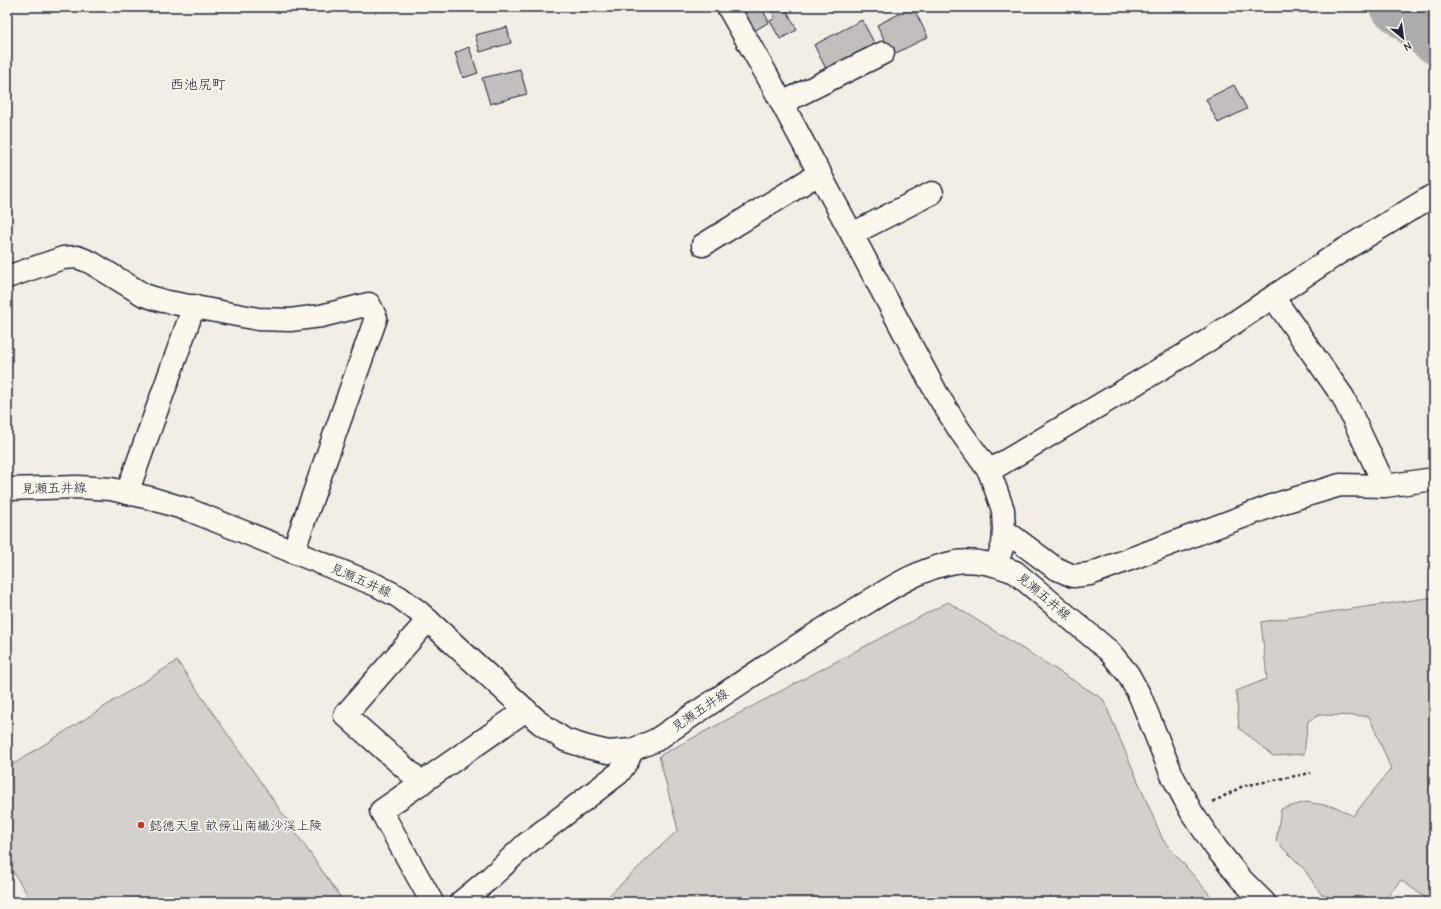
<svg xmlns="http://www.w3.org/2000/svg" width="1441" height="909" viewBox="0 0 1441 909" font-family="'Comic Neue','Klee One',sans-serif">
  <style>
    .green { fill: #d4d1cc; stroke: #7b7a84 }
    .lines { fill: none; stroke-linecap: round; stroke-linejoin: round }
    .river { stroke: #aeabad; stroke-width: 42 }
    .building { fill: #c2bebe; stroke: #22223b }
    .street-casing { stroke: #22223b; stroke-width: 25 }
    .secondary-casing { stroke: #22223b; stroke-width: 25 }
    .path { stroke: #22223b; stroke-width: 2.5; stroke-dasharray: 3 3; stroke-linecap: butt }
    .street { stroke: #fbf7ec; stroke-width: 22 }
    .secondary { stroke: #fbf7ec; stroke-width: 22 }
    .poi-dot { fill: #c8321e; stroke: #fbf7ec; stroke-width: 1.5 }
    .labels { text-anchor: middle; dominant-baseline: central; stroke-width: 3.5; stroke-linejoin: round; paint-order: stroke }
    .street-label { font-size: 13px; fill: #22223b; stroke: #fbf7ec }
    .poi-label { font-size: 13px; fill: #22223b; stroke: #fbf7ec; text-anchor: start }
    .neighbourhood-label { font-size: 14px; fill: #22223b; stroke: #fbf7ec }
  </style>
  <rect width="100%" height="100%" fill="#f2eee5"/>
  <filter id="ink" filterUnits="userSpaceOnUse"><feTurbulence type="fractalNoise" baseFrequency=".025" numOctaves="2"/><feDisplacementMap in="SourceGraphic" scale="8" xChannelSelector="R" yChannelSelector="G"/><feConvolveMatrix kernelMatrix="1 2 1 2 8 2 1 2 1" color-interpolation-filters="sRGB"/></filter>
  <g filter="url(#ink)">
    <path class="green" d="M1434,597V902H1431L1401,880L1386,898L1380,902H1341L1321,894L1304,869L1276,841L1281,809L1306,802L1336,807L1353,816L1391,769L1369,716L1319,715L1308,721L1304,754L1273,756L1239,728L1236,691L1267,679L1261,622Z
      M948,602L1103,699L1163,840L1216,902H602L678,830L659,756Z
      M177,661L343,901L344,902H32L7,862V768Z"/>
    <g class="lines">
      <path class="river" d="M1390,7L1434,43"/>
    </g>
    <path class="building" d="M761,7L769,22L751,33L738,8Z
      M781,7H785L797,30L780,39L770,21L775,18L772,11Z
      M913,7L928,37L892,55L877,25Z
      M862,20L877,48L828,73L814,45Z
      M507,27L511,43L480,52L475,35Z
      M469,47L478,73L463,78L455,53Z
      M520,69L527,94L490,104L482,78Z
      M1234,85L1247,109L1218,123L1206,99Z"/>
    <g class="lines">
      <defs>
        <path id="street" d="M728,7L768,77L937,394L960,431L989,471L996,490L1003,510L1004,530L1003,545L996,565
          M782,103L883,53
          M852,234L932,193
          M703,245L820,173
          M7,277L63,258L77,257L90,262L144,295L163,301L258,319L290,320L321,316L369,304L376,318L293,552
          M1273,297L1343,397L1385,486
          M989,471L1204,343L1337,254L1434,195
          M127,493L194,306
          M1004,530L1055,568L1073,576L1090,574L1277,504L1340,485L1385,486L1434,479
          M422,783L345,715L428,620
          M432,902L381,811L526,710
          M461,902L490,878L525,845L619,773L628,760L632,750"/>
        <path id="secondary" d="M7,489L77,487L111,489L150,498L189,510L376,585L399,597L419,612L540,723L565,740L587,747L608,752L632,750L656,740C723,695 789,649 858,608C889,589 920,568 956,562C977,559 996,565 1015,572L1109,651L1128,674L1140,696L1172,775L1192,813L1216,848L1240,878L1264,902"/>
      </defs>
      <use href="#street" class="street-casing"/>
      <use href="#secondary" class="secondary-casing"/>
      <path class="path" d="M7,612L11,618
        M1213,802L1243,786L1311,773"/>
      <use href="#street" class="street"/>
      <use href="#secondary" class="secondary"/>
    </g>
  </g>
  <circle class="poi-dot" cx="141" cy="825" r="4"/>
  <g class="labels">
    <g class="street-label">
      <text transform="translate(54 488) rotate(-1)">見瀬五井線</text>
      <text transform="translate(361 580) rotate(24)">見瀬五井線</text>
      <text transform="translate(1044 596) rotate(40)">見瀬五井線</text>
      <text transform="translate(700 710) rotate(-34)">見瀬五井線</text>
    </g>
    <g class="poi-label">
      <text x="149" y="825">懿徳天皇 畝傍山南繊沙渓上陵</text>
    </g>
    <g class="neighbourhood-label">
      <text x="198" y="84">西池尻町</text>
    </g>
  </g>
  <rect width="1441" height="909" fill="none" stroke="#fbf7ec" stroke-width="24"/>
  <rect x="12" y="12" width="1417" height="885" fill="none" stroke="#22223b" stroke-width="1.5" filter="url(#ink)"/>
  <g transform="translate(1403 38) rotate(151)" stroke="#fbf7ec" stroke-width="3" paint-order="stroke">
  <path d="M0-3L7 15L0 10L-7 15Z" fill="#22223b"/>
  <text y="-6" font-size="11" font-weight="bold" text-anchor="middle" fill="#22223b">N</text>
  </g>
</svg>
